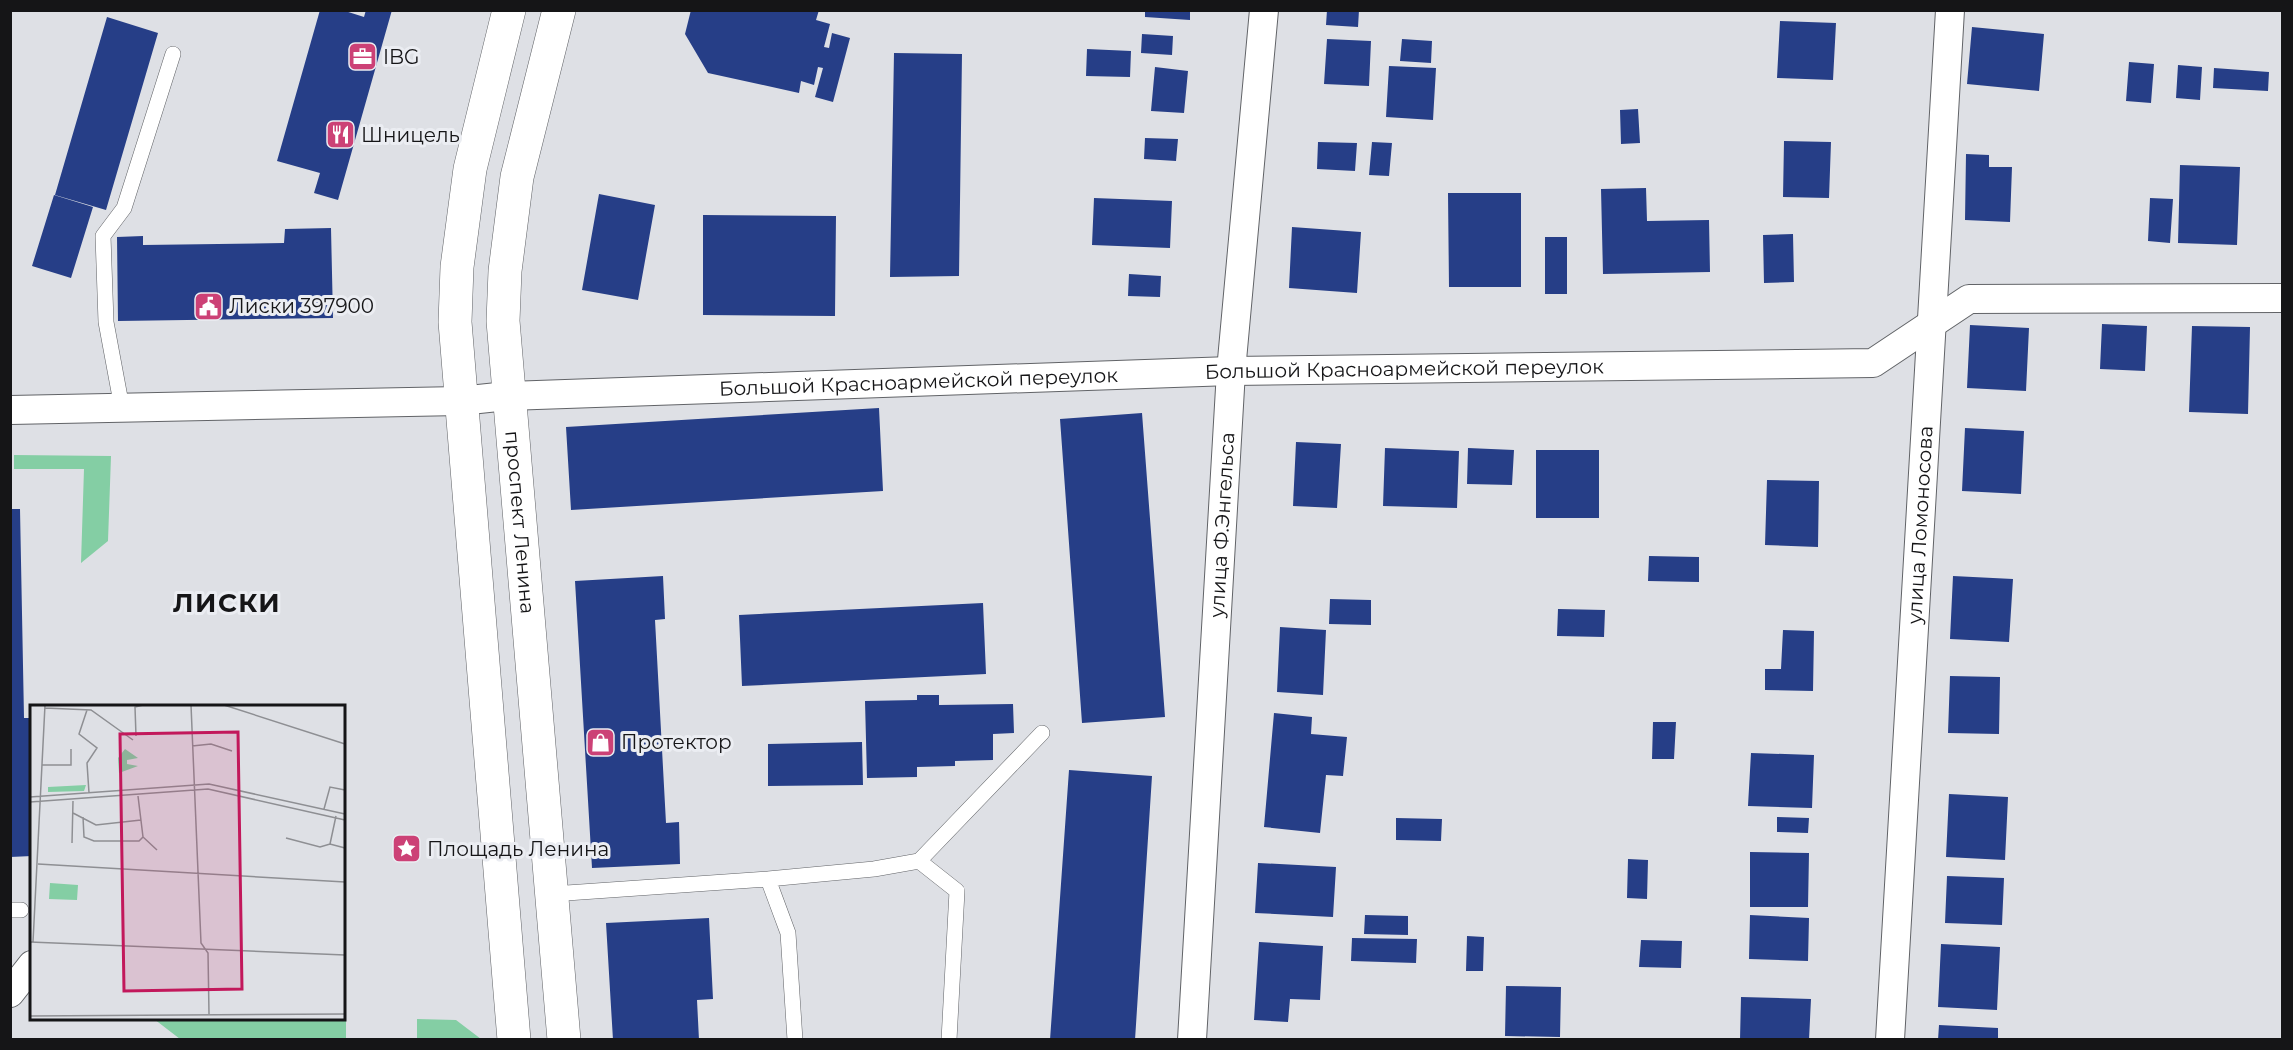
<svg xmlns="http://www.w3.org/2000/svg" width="2293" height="1050" viewBox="0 0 2293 1050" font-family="Montserrat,sans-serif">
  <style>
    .green { fill: #84cea4 }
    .building { fill: #263e87 }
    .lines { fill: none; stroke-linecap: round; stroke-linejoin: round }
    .service-casing { stroke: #616367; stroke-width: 16 }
    .minor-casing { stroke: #616367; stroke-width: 30 }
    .secondary-casing { stroke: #616367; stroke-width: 34 }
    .service { stroke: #fff; stroke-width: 15 }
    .minor { stroke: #fff; stroke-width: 28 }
    .secondary { stroke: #fff; stroke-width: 33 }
    .labels { text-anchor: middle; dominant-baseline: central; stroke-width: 6; stroke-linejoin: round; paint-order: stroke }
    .poi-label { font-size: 20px; fill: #151517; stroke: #ebedf2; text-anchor: start }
    .street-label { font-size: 20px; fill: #151517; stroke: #ebedf2 }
    .district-label { font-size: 26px; font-weight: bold; letter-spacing: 1.5px; fill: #151517; stroke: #ebedf2 }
    .inset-road { fill: none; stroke: #8e8f93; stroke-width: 1.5 }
    .view { fill: #c2185b; fill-opacity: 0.15; stroke: #c2185b; stroke-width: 3 }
    .inset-edge { fill: none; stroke: #151517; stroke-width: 3 }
  </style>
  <rect width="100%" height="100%" fill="#dee0e5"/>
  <path class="green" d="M14,455L111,456L108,541L81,563L84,469H14Z
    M344,995H346V1039H180L154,1019L344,1018Z
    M417,1019L456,1020L481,1039H417Z"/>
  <path class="building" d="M320,10H342L364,17L366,10H392L338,200L314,193L320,173L277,161Z
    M691,10H819L816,20L830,24L824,47L829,48L832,33L850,38L833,102L815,97L823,68L818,67L814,85L801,81L799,93L708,73L685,34Z
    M1145,10H1190V20L1145,17Z
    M1327,10H1359L1358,27L1326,25Z
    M107,17L158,33L106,210L55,195Z
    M1780,21L1836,23L1833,80L1777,78Z
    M1972,27L2044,34L2039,91L1967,84Z
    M1142,34L1173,36L1172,55L1141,53Z
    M1327,39L1371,41L1369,86L1324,84Z
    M1402,39L1432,41L1431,63L1400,61Z
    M1087,49L1131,51L1130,77L1086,76Z
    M894,53L962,54L959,276L890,277Z
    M2129,62L2154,64L2151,103L2126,101Z
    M2178,65L2202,67L2200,100L2176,98Z
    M1389,66L1436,68L1433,120L1386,117Z
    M1155,67L1188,71L1184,113L1151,111Z
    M2214,68L2269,72L2268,91L2213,88Z
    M1638,109L1640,143L1621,144L1620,110Z
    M1145,138L1178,139L1176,161L1144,159Z
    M1784,141L1831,142L1829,198L1783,197Z
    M1318,142L1357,143L1355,171L1317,169Z
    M1372,142L1392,143L1389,176L1369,175Z
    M1966,154L1989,155V167H2012L2010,222L1965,220Z
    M2180,165L2240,167L2237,245L2178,243Z
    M1646,188L1647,221L1709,220L1710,272L1603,274L1601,189Z
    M1448,193H1521V287H1449Z
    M599,194L655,205L638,300L582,290Z
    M54,195L93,207L71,278L32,266Z
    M1094,198L1172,201L1170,248L1092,245Z
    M2150,198L2173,199L2170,243L2148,241Z
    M703,215L836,216L835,316L703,315Z
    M1292,227L1361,232L1357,293L1289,288Z
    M331,228L333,318L118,321L117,237L143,236V245L284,243L285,229Z
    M1793,234L1794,282L1764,283L1763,235Z
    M1545,237H1567V294H1545Z
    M1129,274L1161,276L1160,297L1128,296Z
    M2102,324L2147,326L2145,371L2100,369Z
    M1970,325L2029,328L2026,391L1967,388Z
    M2192,326L2250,327L2248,414L2189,412Z
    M879,408L883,491L571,510L566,427Z
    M1142,413L1165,717L1082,723L1060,419Z
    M1965,428L2024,431L2021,494L1962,491Z
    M1296,442L1341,444L1337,508L1293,506Z
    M1385,448L1459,451L1457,508L1383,506Z
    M1468,448L1514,450L1512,485L1467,484Z
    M1536,450H1599V518H1536Z
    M1767,480L1819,481L1818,547L1765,545Z
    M10,509H20L24,718H32V856L10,857Z
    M1649,556L1699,557V582L1648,581Z
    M663,576L665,619L655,620L666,823L679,822L680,864L592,868L575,581Z
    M1953,576L2013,579L2009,642L1950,639Z
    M1330,599L1371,600V625L1329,624Z
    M983,603L986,674L742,686L739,615Z
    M1558,609L1605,610L1604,637L1557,636Z
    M1280,627L1326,630L1323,695L1277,692Z
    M1783,630L1814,631L1813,691L1765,690V669H1781Z
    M1950,676L2000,677L1999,734L1948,733Z
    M917,695H939V705L1013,704L1014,733L993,734V760L955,761V766L917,767V777L867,778L865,701L917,700Z
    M1274,713L1312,717L1311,734L1347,737L1343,776L1326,775L1320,833L1264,827Z
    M1653,722H1676L1674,759H1652Z
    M862,742L863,785L768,786V744Z
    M1751,753L1814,755L1812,808L1748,806Z
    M1069,770L1152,776L1135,1040H1050Z
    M1949,794L2008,797L2005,860L1946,857Z
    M1777,817L1809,818L1808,833L1777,832Z
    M1396,818L1442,819L1441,841L1396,840Z
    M1750,852L1809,853L1808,907H1750Z
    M1628,859L1648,860L1647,899L1627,898Z
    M1258,863L1336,867L1333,917L1255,913Z
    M1947,876L2004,878L2002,925L1945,923Z
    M1365,915L1408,916V935L1364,934Z
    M1750,915L1809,918L1808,961L1749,959Z
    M709,918L713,999L697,1000L699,1040H613L606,923Z
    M1467,936L1484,937L1483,971H1466Z
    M1352,938L1417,939L1416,963L1351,961Z
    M1641,940L1682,941L1681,968L1639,967Z
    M1259,942L1323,946L1320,1000L1290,999L1288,1022L1254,1020Z
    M1941,944L2000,947L1997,1010L1938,1007Z
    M1506,986L1561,987L1560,1037L1505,1036Z
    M1741,997L1811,999L1809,1040H1740Z
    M1939,1025L1998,1028V1040H1938Z"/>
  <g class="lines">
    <defs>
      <path id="service" d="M122,408L106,322L103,236L124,208L173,54
        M919,861L957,891L949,1040
        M768,879L788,933L795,1040
        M552,894L768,879L874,869L919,861L1042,733
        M10,910H21"/>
      <g id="minor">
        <path id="s1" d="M10,410L460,401L507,396L1231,371L1873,363L1969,299L2282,298"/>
        <path d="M10,993L32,965"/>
        <path id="s2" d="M1192,1040L1231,371L1264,10"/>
        <path id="s3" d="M1890,1040L1950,10"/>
      </g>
      <g id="secondary">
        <path d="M509,10L470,169L457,267L455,322L514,1040"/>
        <path id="s4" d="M559,10L517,177L505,271L503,321L564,1040"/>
      </g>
    </defs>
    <use href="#service" class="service-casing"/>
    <use href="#minor" class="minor-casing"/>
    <use href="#secondary" class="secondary-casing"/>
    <use href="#service" class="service"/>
    <use href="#minor" class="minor"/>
    <use href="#secondary" class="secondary"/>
  </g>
  <defs>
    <symbol id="office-square" viewBox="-11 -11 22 22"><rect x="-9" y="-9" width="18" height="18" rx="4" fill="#cc4176" stroke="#ebedf2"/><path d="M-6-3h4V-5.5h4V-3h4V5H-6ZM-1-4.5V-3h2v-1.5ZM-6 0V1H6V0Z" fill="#fff"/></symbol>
    <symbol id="restaurant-square" viewBox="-11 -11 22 22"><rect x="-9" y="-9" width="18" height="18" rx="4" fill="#cc4176" stroke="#ebedf2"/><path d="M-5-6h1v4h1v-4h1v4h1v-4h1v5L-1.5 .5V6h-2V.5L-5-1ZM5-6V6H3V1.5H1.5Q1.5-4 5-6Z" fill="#fff"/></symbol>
    <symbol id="civic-square" viewBox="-11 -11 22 22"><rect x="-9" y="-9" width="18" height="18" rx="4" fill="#cc4176" stroke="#ebedf2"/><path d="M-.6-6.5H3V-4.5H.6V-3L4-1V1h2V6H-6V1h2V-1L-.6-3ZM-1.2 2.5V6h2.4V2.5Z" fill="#fff"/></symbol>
    <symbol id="shop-square" viewBox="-11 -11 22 22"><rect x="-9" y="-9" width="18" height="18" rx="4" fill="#cc4176" stroke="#ebedf2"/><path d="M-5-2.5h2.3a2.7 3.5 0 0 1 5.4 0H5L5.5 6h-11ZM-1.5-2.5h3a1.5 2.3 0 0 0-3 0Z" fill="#fff"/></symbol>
    <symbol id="sight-square" viewBox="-11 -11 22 22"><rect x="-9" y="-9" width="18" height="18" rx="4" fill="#cc4176" stroke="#ebedf2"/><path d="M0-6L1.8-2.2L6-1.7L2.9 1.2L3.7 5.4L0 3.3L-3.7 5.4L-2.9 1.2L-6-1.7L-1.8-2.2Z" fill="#fff"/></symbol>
  </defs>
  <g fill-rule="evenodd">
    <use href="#office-square" x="346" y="40" width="33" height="33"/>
    <use href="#restaurant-square" x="324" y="118" width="33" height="33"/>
    <use href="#civic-square" x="192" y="290" width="33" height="33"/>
    <use href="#shop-square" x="584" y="726" width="33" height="33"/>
    <use href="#sight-square" x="390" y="832" width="33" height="33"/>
  </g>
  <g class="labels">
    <g class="poi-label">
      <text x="383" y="57">IBG</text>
      <text x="361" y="135">Шницель</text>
      <text x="229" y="306">Лиски 397900</text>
      <text x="621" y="742">Протектор</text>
      <text x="427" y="849">Площадь Ленина</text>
    </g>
    <g class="street-label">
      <text stroke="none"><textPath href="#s1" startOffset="1395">Большой Красноармейской переулок</textPath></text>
      <text stroke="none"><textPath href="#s1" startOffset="909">Большой Красноармейской переулок</textPath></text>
      <text stroke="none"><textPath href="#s4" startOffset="519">проспект Ленина</textPath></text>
      <text stroke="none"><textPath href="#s2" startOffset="516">улица Ф.Энгельса</textPath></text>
      <text stroke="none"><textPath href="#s3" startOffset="516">улица Ломоносова</textPath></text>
    </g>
    <g class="district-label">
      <text x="227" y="603">ЛИСКИ</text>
    </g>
  </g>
  <g transform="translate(30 705)">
    <rect width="315" height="315" fill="#dee0e5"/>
    <path d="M95,44L108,53L97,55V59L108,61L89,68L88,53ZM56,80L54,86L18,87V82ZM20,178L48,180L47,195L19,194Z" fill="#84cea4"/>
    <path class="inset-road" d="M161,0L171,238L178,248L179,309M194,0L315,39M15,3L61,5L103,35M57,5L49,29L67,43L57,58L59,88M106,31L105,2L113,0M162,41L181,39L202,46M12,60H41V44M108,91L113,132L127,145M0,92L179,79L315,109M0,97L178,84L315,115M294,104L300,82L315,85M43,108L66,120L111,115M53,112L54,132L64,136H109L113,132M256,133L290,142L300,139L315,143M42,138L43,96M300,139L306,111M8,159L315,177M0,237L315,250M3,237L15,0M0,311L315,309"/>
    <path class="view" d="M208,27L212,284L94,286L90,29Z"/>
    <rect width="315" height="315" class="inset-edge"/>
  </g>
  <rect width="2293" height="1050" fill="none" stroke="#151517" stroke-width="24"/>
</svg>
